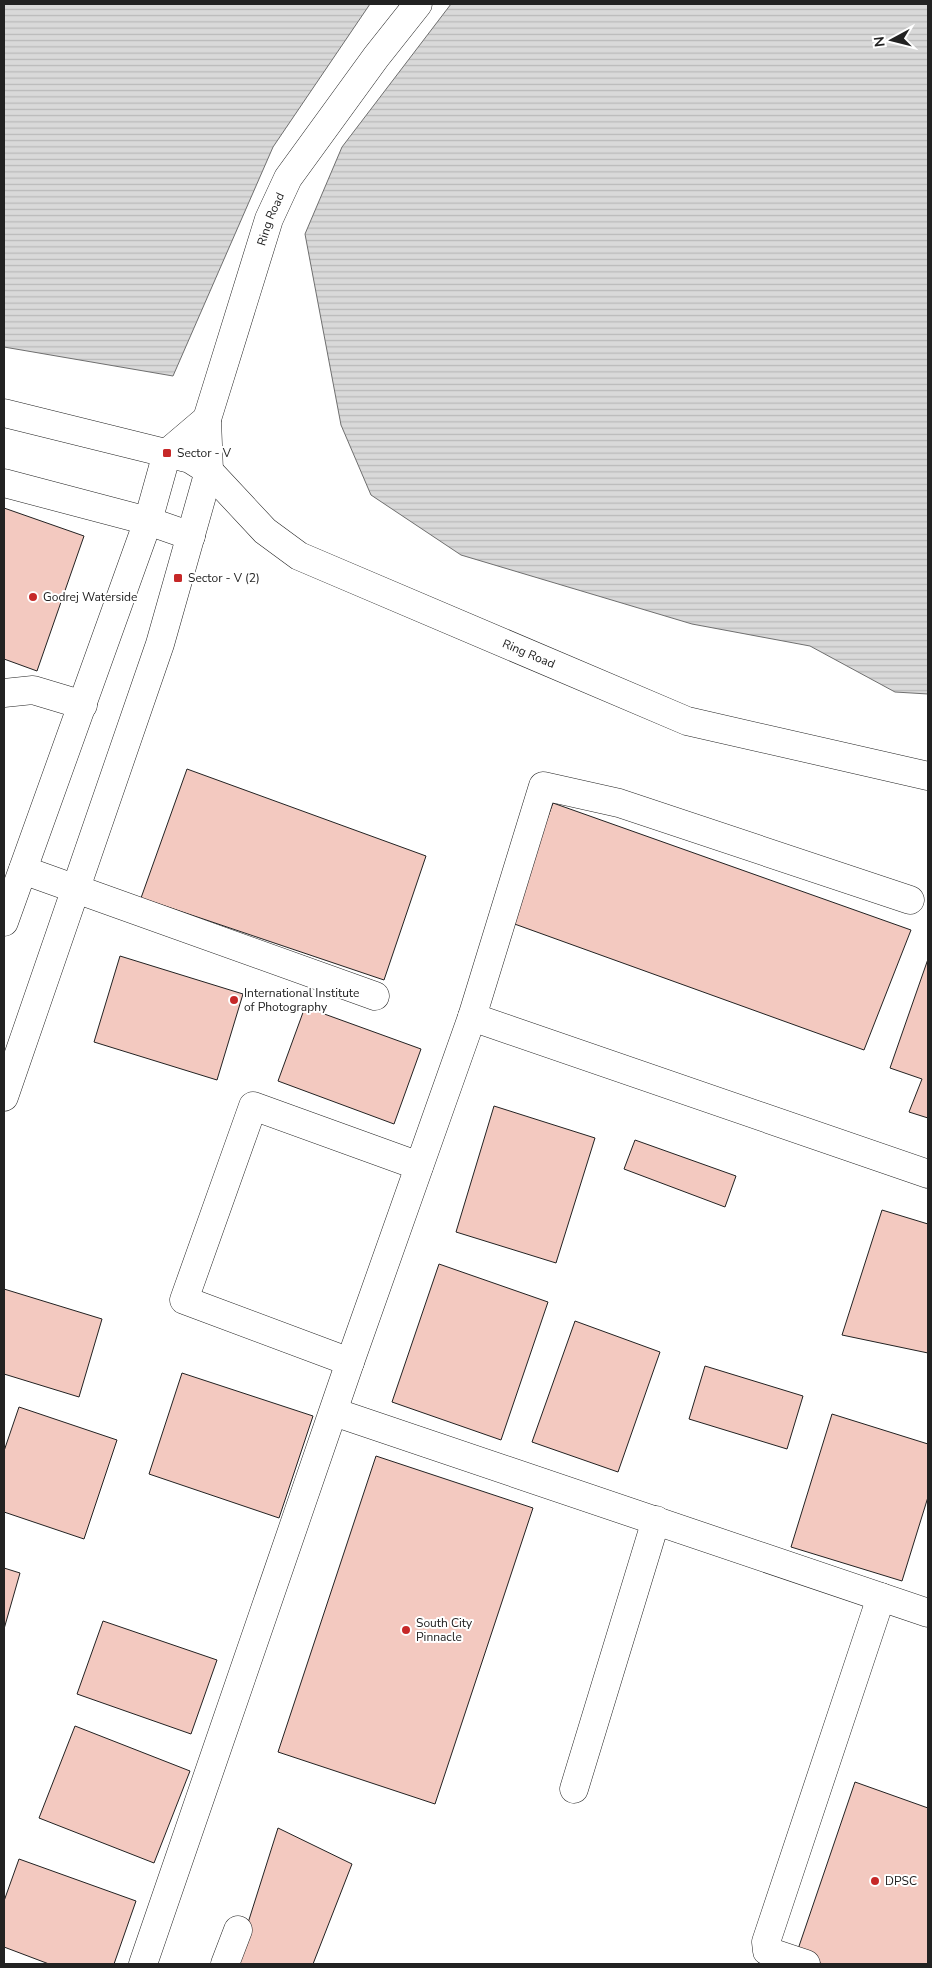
<svg xmlns="http://www.w3.org/2000/svg" width="932" height="1968" viewBox="0 0 932 1968" font-family="'Nunito Sans',sans-serif">
  <style>
    .water { fill: url(#water-rules); stroke: #6f6f6f }
    .building { fill: #f3c9c0; stroke: #222 }
    .lines { fill: none; stroke-linecap: round; stroke-linejoin: round }
    .minor-casing { stroke: #222; stroke-width: 29 }
    .minor { stroke: #fff; stroke-width: 28 }
    .poi-dot { fill: #c62828; stroke: #fff; stroke-width: 2 }
    .labels { text-anchor: middle; dominant-baseline: central; stroke-width: 4; stroke-linejoin: round; paint-order: stroke }
    .street-label { font-size: 12px; fill: #222; stroke: #fff }
    .poi-label { font-size: 12px; fill: #222; stroke: #fff; text-anchor: start }
  </style>
  <defs>
    <pattern id="water-rules" width="6" height="5" patternUnits="userSpaceOnUse" patternTransform="scale(1.25)"><rect width="6" height="5" fill="#d9d9d9"/><path d="M0 2.5h6" fill="none" stroke="#bababa"/></pattern>
  </defs>
  <rect width="100%" height="100%" fill="#fff"/>
  <path class="water" d="M4,4H370L273,147L173,376L4,347Z
    M451,4H928V694L895,692L810,646L692,624L461,555L371,495L341,425L305,234L342,147Z"/>
  <path class="building" d="M4,508L84,536L37,671L4,659Z
    M187,769L426,856L384,980L141,898Z
    M553,803L911,930L864,1050L509,922Z
    M120,956L243,994L217,1080L94,1042Z
    M928,959V1118L909,1112L922,1079L890,1068Z
    M305,1007L421,1049L394,1124L278,1081Z
    M494,1106L595,1138L556,1263L456,1232Z
    M635,1140L736,1176L725,1207L624,1169Z
    M882,1210L928,1224V1353L842,1335Z
    M439,1264L548,1302L501,1440L392,1402Z
    M4,1289L102,1319L79,1397L4,1374Z
    M575,1321L660,1352L618,1472L532,1442Z
    M705,1366L803,1396L787,1449L689,1419Z
    M182,1373L313,1416L279,1518L149,1474Z
    M19,1407L117,1440L84,1539L4,1512V1451Z
    M832,1414L928,1444V1497L902,1581L791,1547Z
    M376,1456L533,1508L435,1804L278,1752Z
    M4,1568L20,1573L4,1629Z
    M103,1621L217,1660L191,1734L77,1694Z
    M75,1726L190,1771L154,1863L39,1818Z
    M855,1782L928,1808V1964H823L796,1955Z
    M278,1828L352,1864L313,1964H235Z
    M19,1859L136,1901L114,1964H49L4,1947V1901Z"/>
  <g class="lines">
    <defs>
      <g id="minor">
        <path id="s1" d="M4,413L190,459L209,471L265,531L299,556L687,721L928,776"/>
        <path d="M4,483L148,521L191,536"/>
        <path d="M4,693L33,690L83,705"/>
        <path d="M23,870L375,996"/>
        <path id="s2" d="M4,922L148,521L167,453L207,419L269,219L288,178L376,57L418,4"/>
        <path d="M472,1017L928,1174"/>
        <path d="M4,1097L160,644L209,471L207,419"/>
        <path d="M350,1362L184,1300L253,1106L419,1166"/>
        <path d="M334,1412L928,1613"/>
        <path d="M574,1789L656,1520"/>
        <path d="M143,1964L350,1362L472,1017L543,786L619,803L910,900"/>
        <path d="M225,1964L238,1930"/>
        <path d="M806,1964L767,1951L766,1942L881,1597"/>
      </g>
    </defs>
    <use href="#minor" class="minor-casing"/>
    <use href="#minor" class="minor"/>
  </g>
  <g class="poi-dot">
    <rect x="162" y="448" width="10" height="10" rx="2.5"/>
    <rect x="173" y="573" width="10" height="10" rx="2.5"/>
    <circle cx="33" cy="597" r="5"/>
    <circle cx="234" cy="1000" r="5"/>
    <circle cx="406" cy="1630" r="5"/>
    <circle cx="875" cy="1881" r="5"/>
  </g>
  <g class="labels">
    <g class="street-label">
      <text stroke="none"><textPath href="#s2" startOffset="759">Ring Road</textPath></text>
      <text stroke="none"><textPath href="#s1" startOffset="588">Ring Road</textPath></text>
    </g>
    <g class="poi-label">
      <text x="177" y="453">Sector - V</text>
      <text x="188" y="578">Sector - V (2)</text>
      <text x="43" y="597">Godrej Waterside</text>
      <text x="244" y="993">International Institute<tspan x="244" dy="14">of Photography</tspan></text>
      <text x="416" y="1623">South City<tspan x="416" dy="14">Pinnacle</tspan></text>
      <text x="885" y="1881">DPSC</text>
    </g>
  </g>
  <rect width="932" height="1968" fill="none" stroke="#222222" stroke-width="10"/>
  <g transform="translate(892 40) rotate(263)" stroke="#ffffff" stroke-width="4" paint-order="stroke">
  <path d="M0-4L9 19L0 12L-9 19Z" fill="#222222"/>
  <text y="-8" font-size="14" font-weight="bold" text-anchor="middle" fill="#222222">N</text>
  </g>
</svg>
